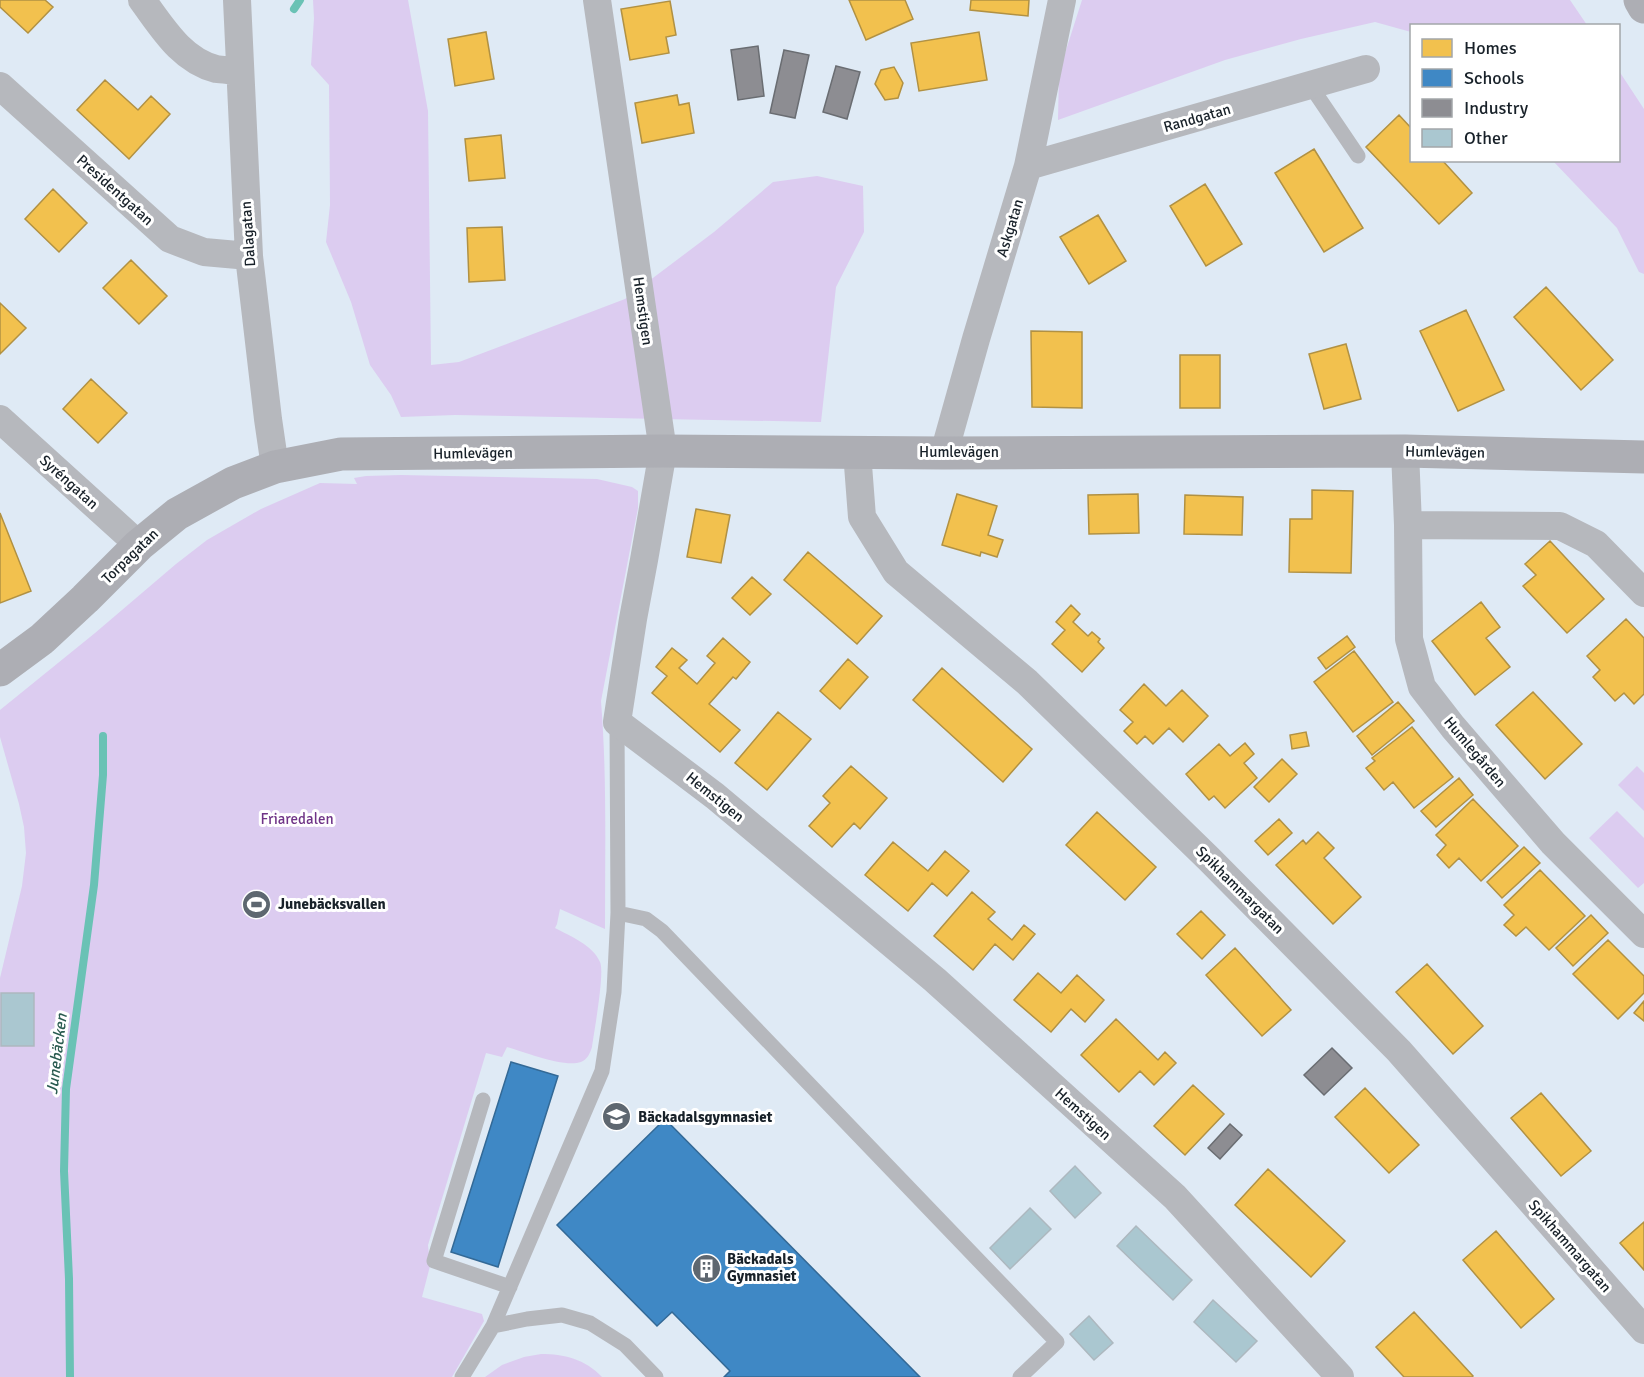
<svg xmlns="http://www.w3.org/2000/svg" width="1644" height="1377" viewBox="0 0 1644 1377" font-family="Signika,sans-serif">
  <style>
    .green { fill: #dcccf0 }
    .homes { fill: #f2c14e; stroke: #b19143; stroke-width: 1.5 }
    .schools { fill: #3f88c5; stroke: #336996; stroke-width: 1.5 }
    .industry { fill: #8d8d92; stroke: #6a6d72; stroke-width: 1.5 }
    .lines { fill: none; stroke-linecap: round; stroke-linejoin: round }
    .stream { stroke: #6ac2b5; stroke-width: 8 }
    .building { fill: #aac7d0; stroke: #adb8bf; stroke-width: 1.5 }
    .lane { stroke: #b6b8bd; stroke-width: 15 }
    .street { stroke: #b6b8bd; stroke-width: 28 }
    .secondary { stroke: #adaeb4; stroke-width: 33 }
    .labels { text-anchor: middle; dominant-baseline: central; stroke-width: 6; stroke-linejoin: round; paint-order: stroke }
    .street-label { font-size: 15px; fill: #182129; stroke: #fff }
    .park-label { font-size: 15px; fill: #6f3487; stroke: #fff }
    .poi-label { font-size: 15px; font-weight: bold; fill: #182129; stroke: #fff; text-anchor: start }
    .water-label { font-size: 16px; font-style: italic; fill: #2b5c51; stroke: #fff }
  </style>
  <rect width="100%" height="100%" fill="#dfeaf5"/>
  <path class="green" d="M313,0H408L428,111L431,365L459,362L625,299L714,232L773,182L817,176L863,186L864,232L836,287L821,422L455,415L401,417L391,395L370,365L351,302L326,242L330,205L329,85L311,65L314,18Z
    M1082,0H1570L1587,25L1412,26L1411,32L1375,22L1301,39L1225,60L1058,120L1059,72Z
    M1619,71L1644,109V274L1639,272L1617,228L1553,161L1618,160Z
    M401,475L597,479L632,487L638,491V508L601,701C607,776 605,853 605,929L560,909L557,924L555,928C570,936 593,945 600,962C605,972 594,1032 592,1047C590,1053 588,1059 581,1062C564,1068 525,1052 507,1047L502,1057L486,1053L428,1245L430,1266L422,1297L482,1314L484,1321L452,1377H0V978L22,886L26,853L24,827L19,804L0,737V710L95,633L176,564L207,540L261,509L320,483L357,484L354,478L366,476Z
    M1637,766L1644,773V811L1618,785Z
    M1617,811L1644,838V883L1638,888L1589,838Z
    M541,1354C564,1354 585,1359 602,1377H485L502,1365L524,1357Z"/>
  <path class="homes" d="M0,0H45L53,7L28,33L0,7Z
    M849,0H905L913,19L866,40Z
    M971,0H1029L1028,16L970,10Z
    M670,1L676,35L666,37L669,53L630,60L621,9Z
    M486,32L494,79L455,86L448,39Z
    M979,32L987,80L919,91L911,43Z
    M894,67L903,83L898,98L885,100L875,84L881,70Z
    M105,80L138,110L151,96L170,114L129,159L77,110Z
    M677,95L679,105L689,103L694,133L642,143L635,103Z
    M1399,115L1412,129V160H1442L1472,193L1439,224L1366,147Z
    M501,135L505,178L469,181L465,139Z
    M1314,149L1363,228L1324,252L1275,173Z
    M1205,184L1242,244L1206,266L1170,206Z
    M53,189L87,223L59,252L25,219Z
    M1098,215L1126,261L1089,284L1060,237Z
    M502,227L505,280L469,282L467,228Z
    M131,260L167,296L139,324L103,288Z
    M1546,287L1613,360L1581,390L1514,317Z
    M0,303L26,328L0,354Z
    M1466,310L1504,390L1458,411L1420,331Z
    M1031,331L1082,332V408L1032,407Z
    M1346,344L1361,399L1324,409L1309,354Z
    M1180,355H1220V408H1180Z
    M91,379L127,413L98,443L63,409Z
    M1312,490L1353,491L1351,573L1289,572L1290,519H1312Z
    M957,494L997,506L988,535L1003,540L997,557L981,552L980,556L942,545Z
    M1138,494L1139,533L1089,534L1088,495Z
    M1185,495L1243,497L1242,535L1184,534Z
    M696,509L730,515L721,563L687,557Z
    M0,513L31,591L0,603Z
    M1550,541L1604,599L1567,633L1523,586L1536,575L1525,564Z
    M808,552L882,616L857,644L784,580Z
    M752,577L771,594L750,615L732,598Z
    M1481,602L1500,627L1486,638L1510,667L1475,695L1432,641Z
    M1071,605L1080,614L1073,622L1088,636L1092,632L1100,639L1098,642L1104,648L1082,672L1052,644L1065,630L1056,622Z
    M1626,619L1644,638V694L1634,704L1624,693L1615,701L1593,677L1600,670L1587,656Z
    M1347,636L1355,647L1326,669L1318,658Z
    M723,638L750,662L736,679L733,677L709,704L740,730L720,752L652,693L667,676L656,667L672,648L687,660L679,668L697,684L715,663L707,656Z
    M1354,651L1393,702L1353,732L1314,682Z
    M848,659L868,677L840,709L820,691Z
    M942,668L1032,749L1003,782L913,700Z
    M1144,684L1166,706L1182,690L1208,716L1183,742L1169,728L1153,744L1145,736L1137,744L1124,731L1133,722L1120,710Z
    M1533,692L1582,744L1545,779L1496,725Z
    M1398,702L1414,721L1372,755L1357,736Z
    M778,712L811,739L767,790L735,763Z
    M1412,727L1453,777L1414,808L1393,782L1384,790L1366,768L1375,761L1372,758Z
    M1306,732L1309,746L1292,749L1290,735Z
    M1245,743L1254,754L1244,763L1257,778L1225,808L1214,796L1209,800L1186,774L1219,744L1230,756Z
    M1282,759L1297,774L1269,802L1254,787Z
    M851,766L887,798L860,829L854,823L832,847L809,826L830,803L823,796Z
    M1459,778L1473,795L1436,827L1421,811Z
    M1473,799L1518,846L1481,881L1459,858L1449,868L1437,855L1446,845L1436,835Z
    M1097,812L1156,867L1125,900L1066,845Z
    M1279,819L1292,833L1268,855L1255,841Z
    M1318,832L1334,848L1324,858L1361,897L1333,924L1276,865L1303,840L1306,844Z
    M893,842L928,871L945,851L969,871L947,896L932,883L908,911L865,875Z
    M1524,847L1540,863L1502,898L1487,882Z
    M1540,870L1585,916L1549,950L1526,927L1516,936L1504,925L1514,915L1504,905Z
    M972,892L995,912L988,919L1012,940L1024,925L1035,934L1013,960L995,944L973,970L934,936Z
    M1201,911L1225,935L1202,959L1177,934Z
    M1591,915L1608,933L1573,966L1556,948Z
    M1608,940L1644,976V993L1618,1019L1573,974Z
    M1235,948L1291,1010L1262,1036L1206,975Z
    M1427,964L1483,1026L1453,1054L1396,992Z
    M1038,973L1061,993L1077,975L1104,1000L1085,1022L1071,1009L1051,1032L1014,1000Z
    M1644,1001V1021L1634,1013Z
    M1116,1019L1158,1060L1165,1052L1176,1063L1154,1085L1140,1071L1119,1092L1081,1055Z
    M1193,1085L1224,1114L1185,1155L1154,1126Z
    M1365,1088L1419,1145L1389,1173L1335,1117Z
    M1541,1093L1591,1151L1561,1176L1511,1118Z
    M1268,1169L1345,1241L1311,1277L1235,1205Z
    M1644,1222V1270L1620,1243Z
    M1496,1231L1554,1299L1521,1328L1463,1260Z
    M1414,1312L1473,1376L1472,1377H1404L1376,1347Z"/>
  <path class="schools" d="M511,1062L558,1076L498,1267L451,1252Z
    M665,1119L920,1377H724L730,1371L672,1312L657,1326L557,1225Z"/>
  <path class="industry" d="M758,46L764,96L738,100L731,50Z
    M784,50L809,55L795,118L770,113Z
    M836,66L860,72L847,119L823,112Z
    M1332,1048L1352,1068L1324,1095L1304,1075Z
    M1230,1124L1242,1135L1220,1159L1208,1148Z"/>
  <g class="lines">
    <path class="stream" d="M294,9L300,0
      M70,1377L69,1279L64,1171L66,1089L94,885L103,775V736"/>
  </g>
  <path class="building" d="M1,993H34V1046H1Z
    M1075,1166L1101,1193L1075,1218L1050,1191Z
    M1030,1208L1051,1229L1010,1269L990,1248Z
    M1136,1226L1192,1280L1173,1300L1117,1246Z
    M1213,1300L1257,1341L1236,1362L1194,1322Z
    M1089,1316L1113,1343L1094,1360L1070,1334Z"/>
  <g class="lines">
    <path class="lane" d="M1310,85L1358,156
      M618,913L646,919L662,931L1057,1342L1020,1377
      M483,1100L434,1261L510,1287
      M493,1326L527,1319L562,1315L590,1323L625,1345L656,1377
      M462,1377L493,1326L602,1071L614,992L618,913L617,722"/>
    <path class="street" d="M142,0C162,27 181,60 216,69C223,70 232,70 239,71
      M237,0L249,256L268,419L275,467
      M597,0L663,451L644,560L633,619L617,722L715,796L935,980L1175,1197L1340,1377
      M0,86L170,239L204,252L249,256
      M1028,166L1366,69
      M0,419L139,545
      M1405,451L1408,525L1409,639L1422,687L1453,727L1553,843L1644,934
      M857,452L862,517L896,572L1027,682L1209,859L1399,1051L1644,1330
      M944,453L976,339L1028,166L1062,0
      M1408,525L1560,526L1596,544L1644,593"/>
    <path class="secondary" d="M1640,0L1644,7
      M0,670L42,639L85,599L139,545L177,514L233,483L275,467L341,454L663,451L944,453L1405,451L1644,457"/>
  </g>
  <defs>
    <symbol id="stadium-disc" viewBox="-11 -11 22 22"><circle r="9.5" fill="#5e6770" stroke="#fff"/><path d="M0-5a6.5 5 0 1 0 0 10a6.5 5 0 1 0 0-10ZM-3.5-1.8h7v3.6h-7Z" fill="#fff"/></symbol>
    <symbol id="school-disc" viewBox="-11 -11 22 22"><circle r="9.5" fill="#5e6770" stroke="#fff"/><path d="M0-5L7-2L0 1L-7-2ZM-4 1L0 2.5L4 1V4Q0 6-4 4Z" fill="#fff"/></symbol>
    <symbol id="building-disc" viewBox="-11 -11 22 22"><circle r="9.5" fill="#5e6770" stroke="#fff"/><path d="M-4-6H4V6H1V3H-1V6H-4ZM-2.5-4.3h1.7v1.8h-1.7ZM.8-4.3h1.7v1.8H.8ZM-2.5-1h1.7V.8h-1.7ZM.8-1h1.7V.8H.8Z" fill="#fff"/></symbol>
  </defs>
  <g fill-rule="evenodd">
    <use href="#stadium-disc" x="240" y="888" width="33" height="33"/>
    <use href="#school-disc" x="600" y="1100" width="33" height="33"/>
    <use href="#building-disc" x="690" y="1252" width="33" height="33"/>
  </g>
  <g class="labels">
    <g class="street-label">
      <text transform="translate(1197 118) rotate(-16)">Randgatan</text>
      <text transform="translate(115 190) rotate(42)">Presidentgatan</text>
      <text transform="translate(1010 228) rotate(-73)">Askgatan</text>
      <text transform="translate(248 234) rotate(-94)">Dalagatan</text>
      <text transform="translate(643 311) rotate(82)">Hemstigen</text>
      <text x="959" y="452">Humlevägen</text>
      <text transform="translate(1445 452) rotate(1)">Humlevägen</text>
      <text transform="translate(473 453) rotate(-1)">Humlevägen</text>
      <text transform="translate(69 482) rotate(42)">Syréngatan</text>
      <text transform="translate(130 556) rotate(-44)">Torpagatan</text>
      <text transform="translate(1475 752) rotate(50)">Humlegården</text>
      <text transform="translate(715 797) rotate(39)">Hemstigen</text>
      <text transform="translate(1240 890) rotate(45)">Spikhammargatan</text>
      <text transform="translate(1083 1114) rotate(42)">Hemstigen</text>
      <text transform="translate(1570 1246) rotate(49)">Spikhammargatan</text>
    </g>
    <g class="park-label">
      <text x="297" y="819">Friaredalen</text>
    </g>
    <g class="poi-label">
      <text x="278" y="904">Junebäcksvallen</text>
      <text x="638" y="1117">Bäckadalsgymnasiet</text>
      <text x="727" y="1259">Bäckadals<tspan x="727" dy="17">Gymnasiet</tspan></text>
    </g>
    <g class="water-label">
      <text transform="translate(57 1054) rotate(-83)">Junebäcken</text>
    </g>
  </g>
  <rect x="1410" y="24" width="210" height="138" fill="#ffffff" stroke="#a3a6a9" stroke-width="1.5"/>
  <rect x="1422" y="39" width="30" height="18" fill="#f2c14e" stroke="#a3a6a9" stroke-width="1.5"/>
  <text x="1464" y="54" font-size="18" fill="#182129">Homes</text>
  <rect x="1422" y="69" width="30" height="18" fill="#3f88c5" stroke="#a3a6a9" stroke-width="1.5"/>
  <text x="1464" y="84" font-size="18" fill="#182129">Schools</text>
  <rect x="1422" y="99" width="30" height="18" fill="#8d8d92" stroke="#a3a6a9" stroke-width="1.5"/>
  <text x="1464" y="114" font-size="18" fill="#182129">Industry</text>
  <rect x="1422" y="129" width="30" height="18" fill="#aac7d0" stroke="#a3a6a9" stroke-width="1.5"/>
  <text x="1464" y="144" font-size="18" fill="#182129">Other</text>
</svg>
